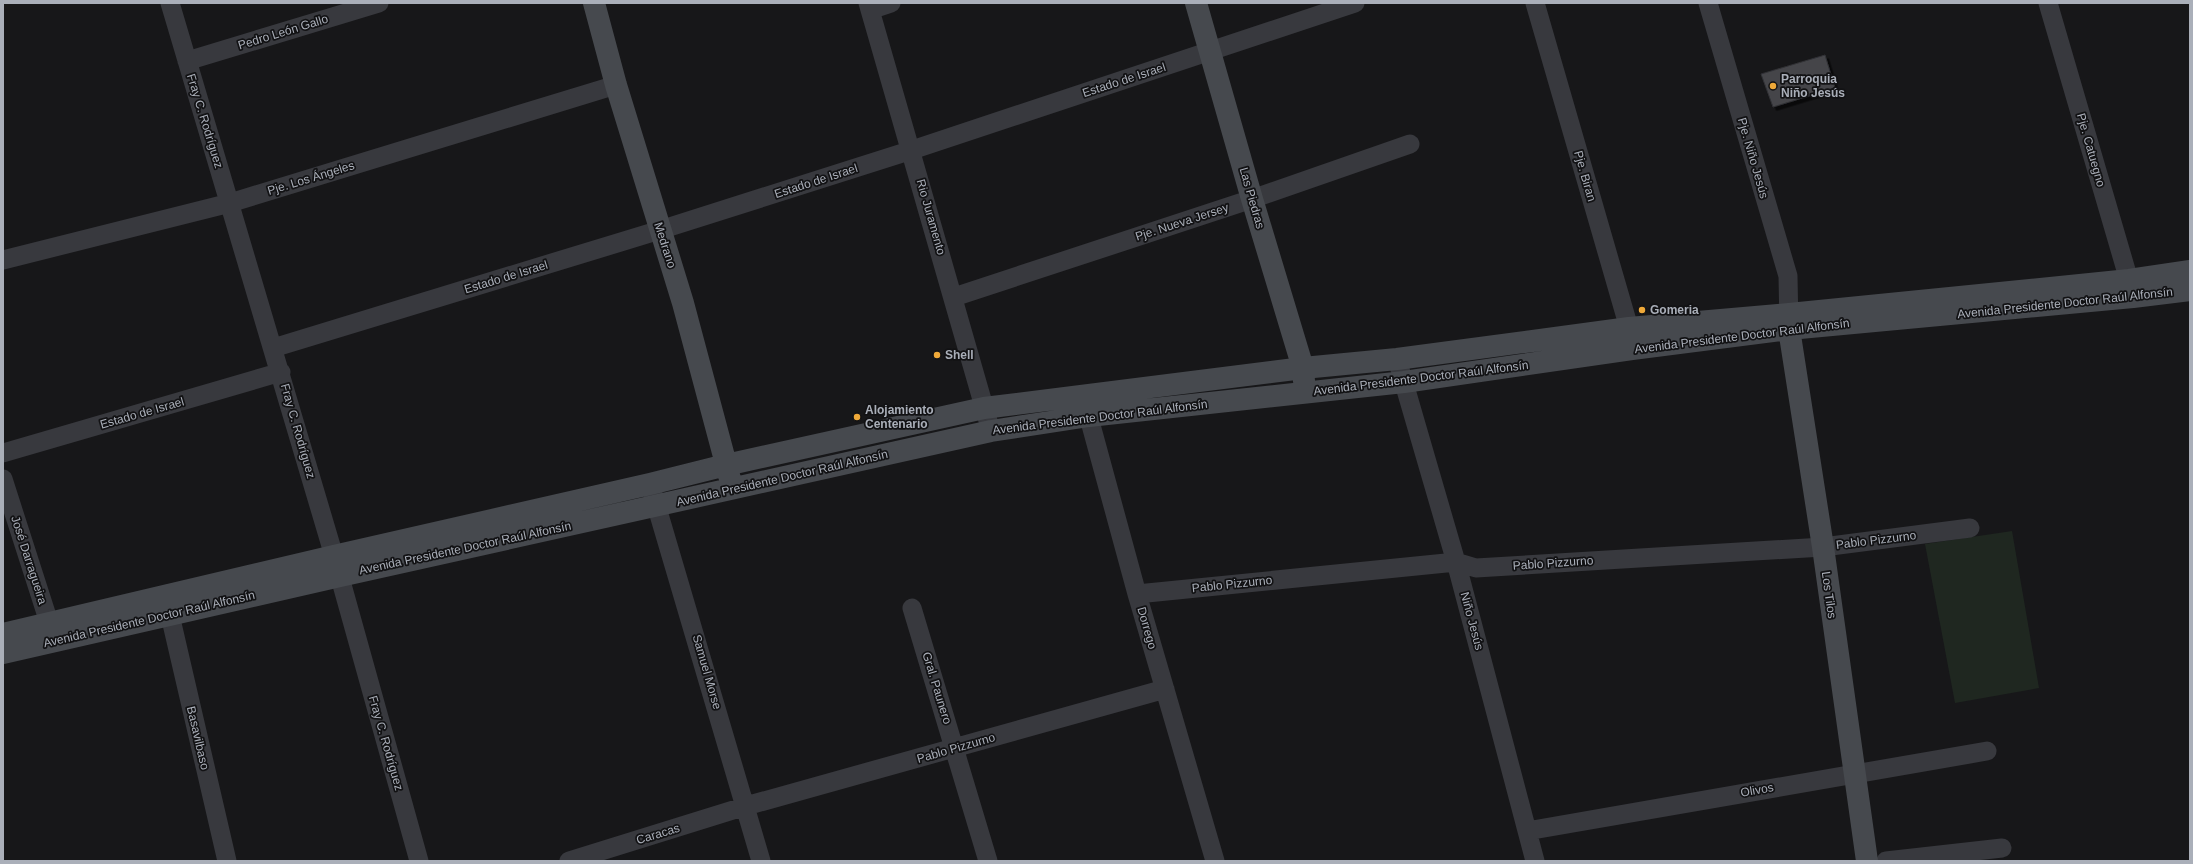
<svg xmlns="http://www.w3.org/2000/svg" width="2193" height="864" viewBox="0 0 2193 864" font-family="Arial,sans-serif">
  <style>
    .green { fill: #1f2720 }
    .building { fill: #444549; stroke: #313135; filter: url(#shadow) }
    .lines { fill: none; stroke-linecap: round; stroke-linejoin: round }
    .street { stroke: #38393e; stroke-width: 19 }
    .secondary { stroke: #46494e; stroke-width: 22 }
    .poi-dot { fill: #efa939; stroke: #121214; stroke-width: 1.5 }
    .labels { text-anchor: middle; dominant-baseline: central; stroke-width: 3.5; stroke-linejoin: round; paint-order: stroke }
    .street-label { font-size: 12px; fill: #aaafb9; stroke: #121214 }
    .poi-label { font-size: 12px; font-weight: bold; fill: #aaafb9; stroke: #121214; text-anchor: start }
  </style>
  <defs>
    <filter id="shadow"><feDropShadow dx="3.5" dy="3.5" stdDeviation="0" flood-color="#0009"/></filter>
  </defs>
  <rect width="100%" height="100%" fill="#171719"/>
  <path class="green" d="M2012,531L2039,688L1955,703L1925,544Z"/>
  <path class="building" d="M1825,55L1835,88L1773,107L1761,74Z"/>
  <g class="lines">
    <path class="street" d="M170,3L334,556L419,861
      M868,3L991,431
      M1535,3L1629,328L1631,342
      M1708,3L1788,276L1789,328
      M2048,3L2133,294
      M870,10L891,3
      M187,61L379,3
      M3,260L230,203L616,85
      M954,297L1252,199L1410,144
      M273,348L660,230L912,150L1355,3
      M1397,359L1456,562L1535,861
      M1085,403L1137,594L1215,861
      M3,453L281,372
      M3,479L54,638
      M650,484L761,861
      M1137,594L1456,562L1476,568L1823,547L1970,528
      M912,608L988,861
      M170,615L227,861
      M1527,831L1987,751
      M569,861L746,806L1165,689
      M1886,861L2002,848"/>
    <path class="secondary" d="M594,3L616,85L683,303L730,479
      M1196,3L1252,199L1303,368L1304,381
      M1789,329L1823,547L1867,861
      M3,634L334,556L650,484L726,465L984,408L1303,368L1397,359L1629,328L1789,314L2129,280L2190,271
      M3,653L340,576L991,431L1089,416L1404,382L1632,349L1789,329L2133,297L2190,290"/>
  </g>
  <g class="poi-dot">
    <circle cx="1773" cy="86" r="4"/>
    <circle cx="1642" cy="310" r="4"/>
    <circle cx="937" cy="355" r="4"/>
    <circle cx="857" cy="417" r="4"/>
  </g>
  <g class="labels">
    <g class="street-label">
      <text transform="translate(283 32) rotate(-17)">Pedro León Gallo</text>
      <text transform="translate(1124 80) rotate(-18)">Estado de Israel</text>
      <text transform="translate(205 121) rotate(73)">Fray C. Rodríguez</text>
      <text transform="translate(2091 150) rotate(74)">Pje. Catuegno</text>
      <text transform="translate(1753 158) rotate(74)">Pje. Niño Jesús</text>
      <text transform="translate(1585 176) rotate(74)">Pje. Biran</text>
      <text transform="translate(311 178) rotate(-17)">Pje. Los Ángeles</text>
      <text transform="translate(816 181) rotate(-18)">Estado de Israel</text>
      <text transform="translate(1252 198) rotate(74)">Las Piedras</text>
      <text transform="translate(931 217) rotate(74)">Rio Juramento</text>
      <text transform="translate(1182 222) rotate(-18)">Pje. Nueva Jersey</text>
      <text transform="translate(665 245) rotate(72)">Medrano</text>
      <text transform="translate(506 277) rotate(-17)">Estado de Israel</text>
      <text transform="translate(2065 303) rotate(-6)">Avenida Presidente Doctor Raúl Alfonsín</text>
      <text transform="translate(1742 336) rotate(-7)">Avenida Presidente Doctor Raúl Alfonsín</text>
      <text transform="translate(1421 378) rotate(-7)">Avenida Presidente Doctor Raúl Alfonsín</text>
      <text transform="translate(142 413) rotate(-16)">Estado de Israel</text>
      <text transform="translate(1100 417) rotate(-7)">Avenida Presidente Doctor Raúl Alfonsín</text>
      <text transform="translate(298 431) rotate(74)">Fray C. Rodríguez</text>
      <text transform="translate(782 478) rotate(-13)">Avenida Presidente Doctor Raúl Alfonsín</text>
      <text transform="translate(1876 540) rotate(-7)">Pablo Pizzurno</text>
      <text transform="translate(465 548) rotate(-12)">Avenida Presidente Doctor Raúl Alfonsín</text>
      <text transform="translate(29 560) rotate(72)">José Darragueira</text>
      <text transform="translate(1553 563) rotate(-4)">Pablo Pizzurno</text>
      <text transform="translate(1232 584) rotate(-6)">Pablo Pizzurno</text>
      <text transform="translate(1829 595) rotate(82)">Los Tilos</text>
      <text transform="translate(149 619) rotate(-13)">Avenida Presidente Doctor Raúl Alfonsín</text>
      <text transform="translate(1472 621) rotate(75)">Niño Jesús</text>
      <text transform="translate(1147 628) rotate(74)">Dorrego</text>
      <text transform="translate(707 672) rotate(74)">Samuel Morse</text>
      <text transform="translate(937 688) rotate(73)">Gral. Paunero</text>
      <text transform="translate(198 738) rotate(77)">Basavilbaso</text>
      <text transform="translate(386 743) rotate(74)">Fray C. Rodríguez</text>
      <text transform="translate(956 748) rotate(-16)">Pablo Pizzurno</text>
      <text transform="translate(1757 790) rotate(-10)">Olivos</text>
      <text transform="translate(658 834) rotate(-17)">Caracas</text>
    </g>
    <g class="poi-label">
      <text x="1781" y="79">Parroquia<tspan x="1781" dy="14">Niño Jesús</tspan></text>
      <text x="1650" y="310">Gomeria</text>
      <text x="945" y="355">Shell</text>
      <text x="865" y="410">Alojamiento<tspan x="865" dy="14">Centenario</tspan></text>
    </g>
  </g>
  <rect width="2193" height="864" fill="none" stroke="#aaafb9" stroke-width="8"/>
</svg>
